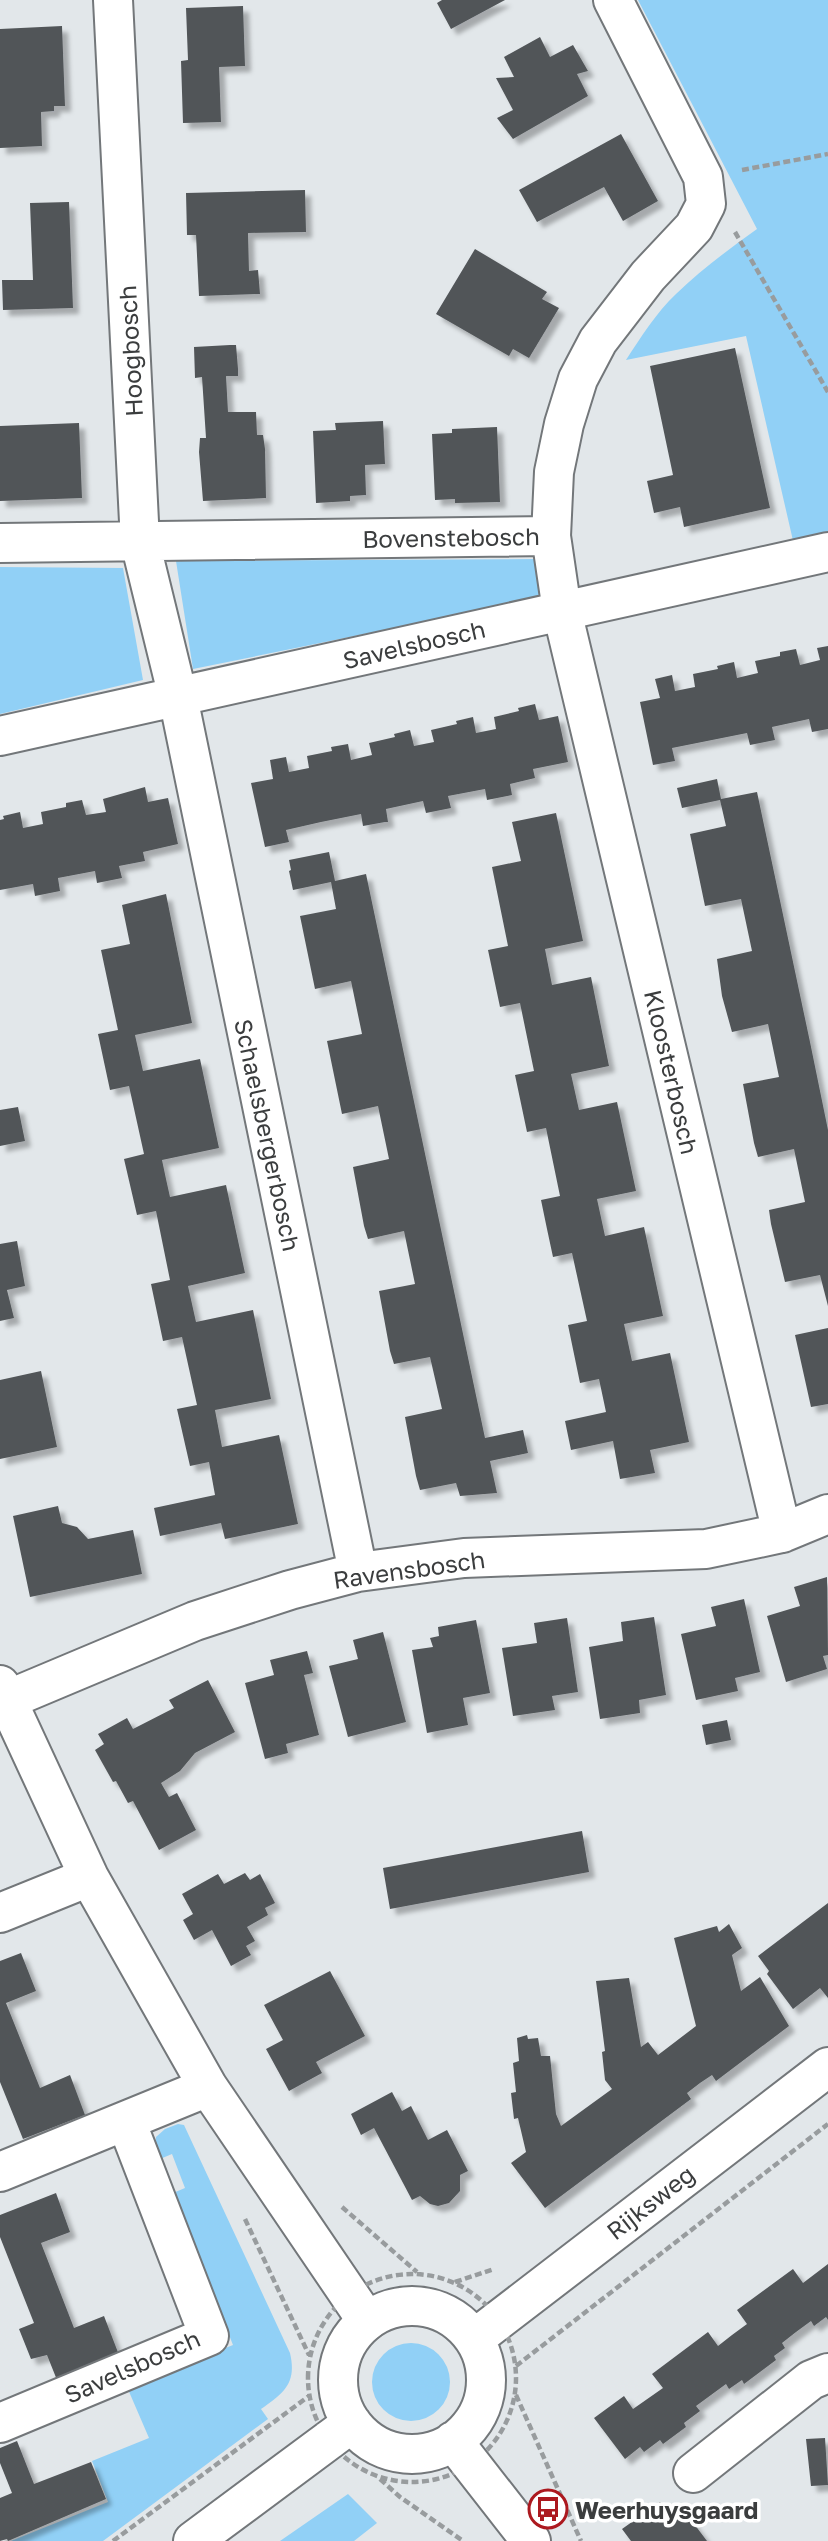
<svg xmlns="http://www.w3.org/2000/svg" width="828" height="2541" viewBox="0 0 828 2541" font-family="'Golos Text',sans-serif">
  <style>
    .green { fill: #91d0f6 }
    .building { fill: #515558; filter: url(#shadow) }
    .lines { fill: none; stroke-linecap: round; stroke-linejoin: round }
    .street-casing { stroke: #73777a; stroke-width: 42 }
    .secondary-casing { stroke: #73777a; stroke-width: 42 }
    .path { stroke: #989c9e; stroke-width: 4.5; stroke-dasharray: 7 3.5; stroke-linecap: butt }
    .street { stroke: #fff; stroke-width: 38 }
    .secondary { stroke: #fff; stroke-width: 38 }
    .labels { text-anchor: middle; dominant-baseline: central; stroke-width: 7; stroke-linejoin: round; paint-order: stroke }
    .street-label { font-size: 24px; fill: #3b3d3e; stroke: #fff }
    .poi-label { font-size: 24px; font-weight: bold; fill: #3b3d3e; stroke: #fff; text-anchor: start }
  </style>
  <defs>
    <filter id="shadow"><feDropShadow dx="6" dy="6" stdDeviation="2" flood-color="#0004"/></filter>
  </defs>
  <rect width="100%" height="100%" fill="#e2e7ea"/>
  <path class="green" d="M638,0H828V538L794,545L746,336L626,360C641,337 656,313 676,294C701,270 729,249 757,229Z
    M540,559L541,598L193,669L176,561Z
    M0,567L123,568L143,680L0,714Z
    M178,2124L184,2125L290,2353C297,2383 284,2393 261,2409L268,2419L103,2541H11L108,2502L92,2461L149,2438L127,2387L233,2345L173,2193L185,2188L172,2154L160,2159L155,2147L156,2137L165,2129Z
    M372 2382a39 39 0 1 1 78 0a39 39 0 1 1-78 0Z
    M348,2494L377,2523L354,2541H280Z"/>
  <path class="building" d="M442,0H505L451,29L437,3Z
    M243,6L245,66L219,67L221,122L183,123L181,61L188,60L186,8Z
    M62,26L65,106H54V111L41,112L42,146L0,148V29Z
    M540,37L550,57L573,45L588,71L577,74L588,96L513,139L497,118L513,110L496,78L514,77L504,57Z
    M621,134L658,201L623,221L604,187L537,222L519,190Z
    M305,190L306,232L248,233L249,271L258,270L260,294L199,296L196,235H187L186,193Z
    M69,202L73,308L3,310L2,280H33L30,203Z
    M475,249L547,292L542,299L559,308L529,358L513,349L509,356L436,314Z
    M230,345H236L238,369V376H226L228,412H256L257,435H263L265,449L266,498L203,501L199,452L200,438H206L202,377L195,378L194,347Z
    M735,348L770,508L684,527L680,507L654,513L647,481L673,475L650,366Z
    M383,421L385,464L365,465L366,495L350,496V501L316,503L313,431L336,430L335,423Z
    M79,423L82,498L0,501V426Z
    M497,427L500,502L455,503V499L435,500L432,434L452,433V429Z
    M828,646V729L812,732L809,719L772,727L775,740L750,745L747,733L672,748L675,761L653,765L640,702L660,698L655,679L672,675L675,691L695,687L693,674L718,669L717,666L734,662L737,678L758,673L755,661L780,656V652L796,649L800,665L820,660L817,648Z
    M535,704L539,720L558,716L568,762L533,769L535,778L510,784L512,795L487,800L485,789L448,796L451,808L426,813L423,801L386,809L388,822H385L363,826L361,814L321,822L286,830L289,842L265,847L251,783L273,779L270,760L286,757L289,772L309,768L307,756L332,751L331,747L348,744L351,760L372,755L369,743L395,737L394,734L410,730L414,746L434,742L431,730L457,724L456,721L473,717L476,733L496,729L494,717L519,711L518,708Z
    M717,779L721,799L757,792L810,1042L828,1130V1306L820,1275L785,1282L771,1224L769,1210L805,1202L794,1149L758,1157L754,1143L743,1084L779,1077L768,1024L732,1032L722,996L717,959L752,951L741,899L705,906L690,834L726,826L720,800L682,808L677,788Z
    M145,787L148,802L168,798L178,844L143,852L145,861L119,866L122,878L97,883L95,871L58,878L60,891L35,896L33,884L0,890V820L4,819L3,816L20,812L23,828L43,824L41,812L66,807V803L82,800L86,815L106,812L103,799Z
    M556,813L583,941L545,949L552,985L591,977L609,1066L571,1074L579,1110L617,1102L636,1191L597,1199L605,1236L644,1227L663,1316L624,1324L632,1361L670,1353L689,1442L650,1450L655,1473L620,1479L613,1441L571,1450L565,1421L606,1412L599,1379L580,1383L568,1325L587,1321L572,1253L553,1257L547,1229L541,1200L560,1196L546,1128L527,1132L515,1075L534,1071L520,1003L500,1007L488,950L508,946L492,867L521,861L512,822Z
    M329,852L335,881L366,874L485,1438L523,1430L528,1453L490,1461L497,1493L460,1496L456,1483L420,1490L416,1476L405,1417L442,1409L430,1357L394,1364L390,1351L379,1291L415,1284L404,1231L368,1239L364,1226L353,1167L389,1159L378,1106L342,1114L327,1041L362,1034L351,981L315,989L300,916L336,909L331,882L293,890L289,871L291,870L289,860Z
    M166,894L192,1023L135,1035L143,1071L200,1059L219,1148L162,1160L166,1179L170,1197L226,1185L245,1273L188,1286L196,1322L253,1310L271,1399L215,1410L222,1447L279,1435L298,1524L225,1539L221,1523L160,1536L154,1508L215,1495L209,1462L190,1466L177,1409L197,1405L182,1337L163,1341L151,1284L170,1280L156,1211L137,1215L124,1159L144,1154L129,1086L110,1090L98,1034L118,1030L101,950L130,944L122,905Z
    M18,1107L25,1141L0,1146V1110Z
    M17,1241L25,1286L7,1290L14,1318L0,1321V1244Z
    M828,1328V1404L811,1407L795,1335Z
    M41,1371L57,1447L0,1459V1380Z
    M58,1506L62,1523L77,1527L88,1539L133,1530L142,1574L30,1597L13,1516Z
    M827,1577L828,1655L823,1656L827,1669L786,1682L767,1616L800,1606L794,1587Z
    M744,1599L760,1672L735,1678L738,1691L696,1700L681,1634L716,1626L711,1607Z
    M654,1617L666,1695L639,1700L640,1713L600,1719L589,1647L623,1641L621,1622Z
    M567,1618L578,1692L552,1696L555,1710L513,1716L502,1648L537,1643L534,1623Z
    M476,1620L490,1693L463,1698L468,1725L427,1733L412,1650L433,1647L430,1638L439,1636L438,1627Z
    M383,1632L406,1722L348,1737L329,1666L358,1659L353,1640Z
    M307,1651L313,1673L304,1675L319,1735L286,1744L288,1753L265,1759L245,1683L274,1675L270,1660Z
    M208,1680L235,1732L195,1753L180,1771L161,1783L169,1797L177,1793L196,1830L159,1850L133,1801L128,1803L116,1781L113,1782L95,1750L104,1744L98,1734L127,1718L133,1729L174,1708L169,1700Z
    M727,1720L731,1740L706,1745L702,1725Z
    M582,1831L589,1872L390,1909L383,1868Z
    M245,1873L250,1880L260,1874L275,1903L265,1908L268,1915L247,1927L255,1941L246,1946L251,1955L231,1966L212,1930L194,1940L183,1920L193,1914L182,1894L218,1874L224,1884Z
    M828,1903V1998L820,1988L793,2009L767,1974L769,1971L758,1956Z
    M729,1924L742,1948L732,1955L741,1991L760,1977L789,2026L716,2081L712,2075L700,2083L687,2093L691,2099L545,2208L511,2163L526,2152L518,2118L514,2119L511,2093L516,2092L513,2063L519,2061L517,2038L527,2035L528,2039L538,2038L541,2056H550L556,2114L561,2126L612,2089L605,2080L602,2052L605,2051L596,1981L629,1978L641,2047L648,2042L658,2055L696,2026L674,1938L717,1926L719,1932Z
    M21,1953L36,1991L6,2003L40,2088L70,2075L85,2115L23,2139L0,2082V1961Z
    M330,1971L365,2036L316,2062L322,2073L289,2091L266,2049L283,2040L264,2005Z
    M392,2092L402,2111L411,2106L428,2140L447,2130L468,2171L460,2175V2191L449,2203L438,2206L430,2204L420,2196L412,2200L374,2128L361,2135L351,2114Z
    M56,2193L70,2232L41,2243L74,2328L104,2316L119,2355L57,2380L47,2355L31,2359L19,2329L34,2323L0,2237V2215Z
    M828,2264V2320L826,2317L814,2326L811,2321L796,2332L782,2343L785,2348L774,2356L776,2360L744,2384L742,2380L729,2389L726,2384L696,2406L700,2411L684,2423L686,2427L663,2444L660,2440L644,2452L640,2447L625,2459L594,2418L624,2396L633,2409L663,2388L652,2374L708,2332L718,2346L732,2335L747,2324L737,2310L793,2269L803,2283Z
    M825,2438L828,2485L811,2486L806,2439Z
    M17,2441L34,2484L91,2462L106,2499L8,2541L7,2539L0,2541V2498L12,2493L0,2463V2448Z
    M660,2502L671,2516L682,2508L707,2541H631L622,2529Z"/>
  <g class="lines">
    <defs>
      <path id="street" d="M113,0L140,542L178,697L358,1572
        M613,0L703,177L706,204L694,227L648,276L598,341L578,379L564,424L554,472L551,536L562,611L782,1533
        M0,543L551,536
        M0,736L828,552
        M0,1685L89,1877L208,2087L367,2321
        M7,1700L195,1621L290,1590L358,1572L464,1558L706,1549L782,1533L828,1514
        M0,1913L89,1877
        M0,2172L208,2087
        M0,2423L209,2336L126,2121
        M693,2473L811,2380L828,2373"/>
      <path id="secondary" d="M338 2380a74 74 0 1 1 148 0a74 74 0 1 1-148 0Z
        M474,2339L828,2067
        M453,2441L531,2541
        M193,2541L352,2423"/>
    </defs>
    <use href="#street" class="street-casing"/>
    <use href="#secondary" class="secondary-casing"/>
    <path class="path" d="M742,170L828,154
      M735,232L828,392
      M342,2207L417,2272
      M245,2219L309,2355
      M308 2378a104 104 0 1 1 208 0a104 104 0 1 1-208 0Z
      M455,2282L494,2269
      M516,2366L828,2124
      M516,2395L581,2541
      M380,2479L400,2497L463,2541
      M113,2541L309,2396"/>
    <use href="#street" class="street"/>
    <use href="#secondary" class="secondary"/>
  </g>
  <defs>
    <symbol id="bus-ring" viewBox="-11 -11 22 22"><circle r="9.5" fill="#fff" stroke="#ac191f" stroke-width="1.5"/><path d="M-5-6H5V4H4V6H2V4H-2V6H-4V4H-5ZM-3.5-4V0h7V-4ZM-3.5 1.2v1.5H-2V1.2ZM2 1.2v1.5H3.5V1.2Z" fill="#ac191f"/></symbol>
  </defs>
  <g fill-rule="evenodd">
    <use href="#bus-ring" x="526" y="2487" width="44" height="44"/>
  </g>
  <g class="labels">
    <g class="street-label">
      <text transform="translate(130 351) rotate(-93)">Hoogbosch</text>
      <text transform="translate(451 537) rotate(-1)">Bovenstebosch</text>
      <text transform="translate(414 644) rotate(-13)">Savelsbosch</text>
      <text transform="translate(672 1072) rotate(77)">Kloosterbosch</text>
      <text transform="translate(268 1135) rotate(78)">Schaelsbergerbosch</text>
      <text transform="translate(409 1569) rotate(-8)">Ravensbosch</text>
      <text transform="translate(650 2202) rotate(-38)">Rijksweg</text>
      <text transform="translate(132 2366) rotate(-24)">Savelsbosch</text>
    </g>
    <g class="poi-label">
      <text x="575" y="2509">Weerhuysgaard</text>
    </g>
  </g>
</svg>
